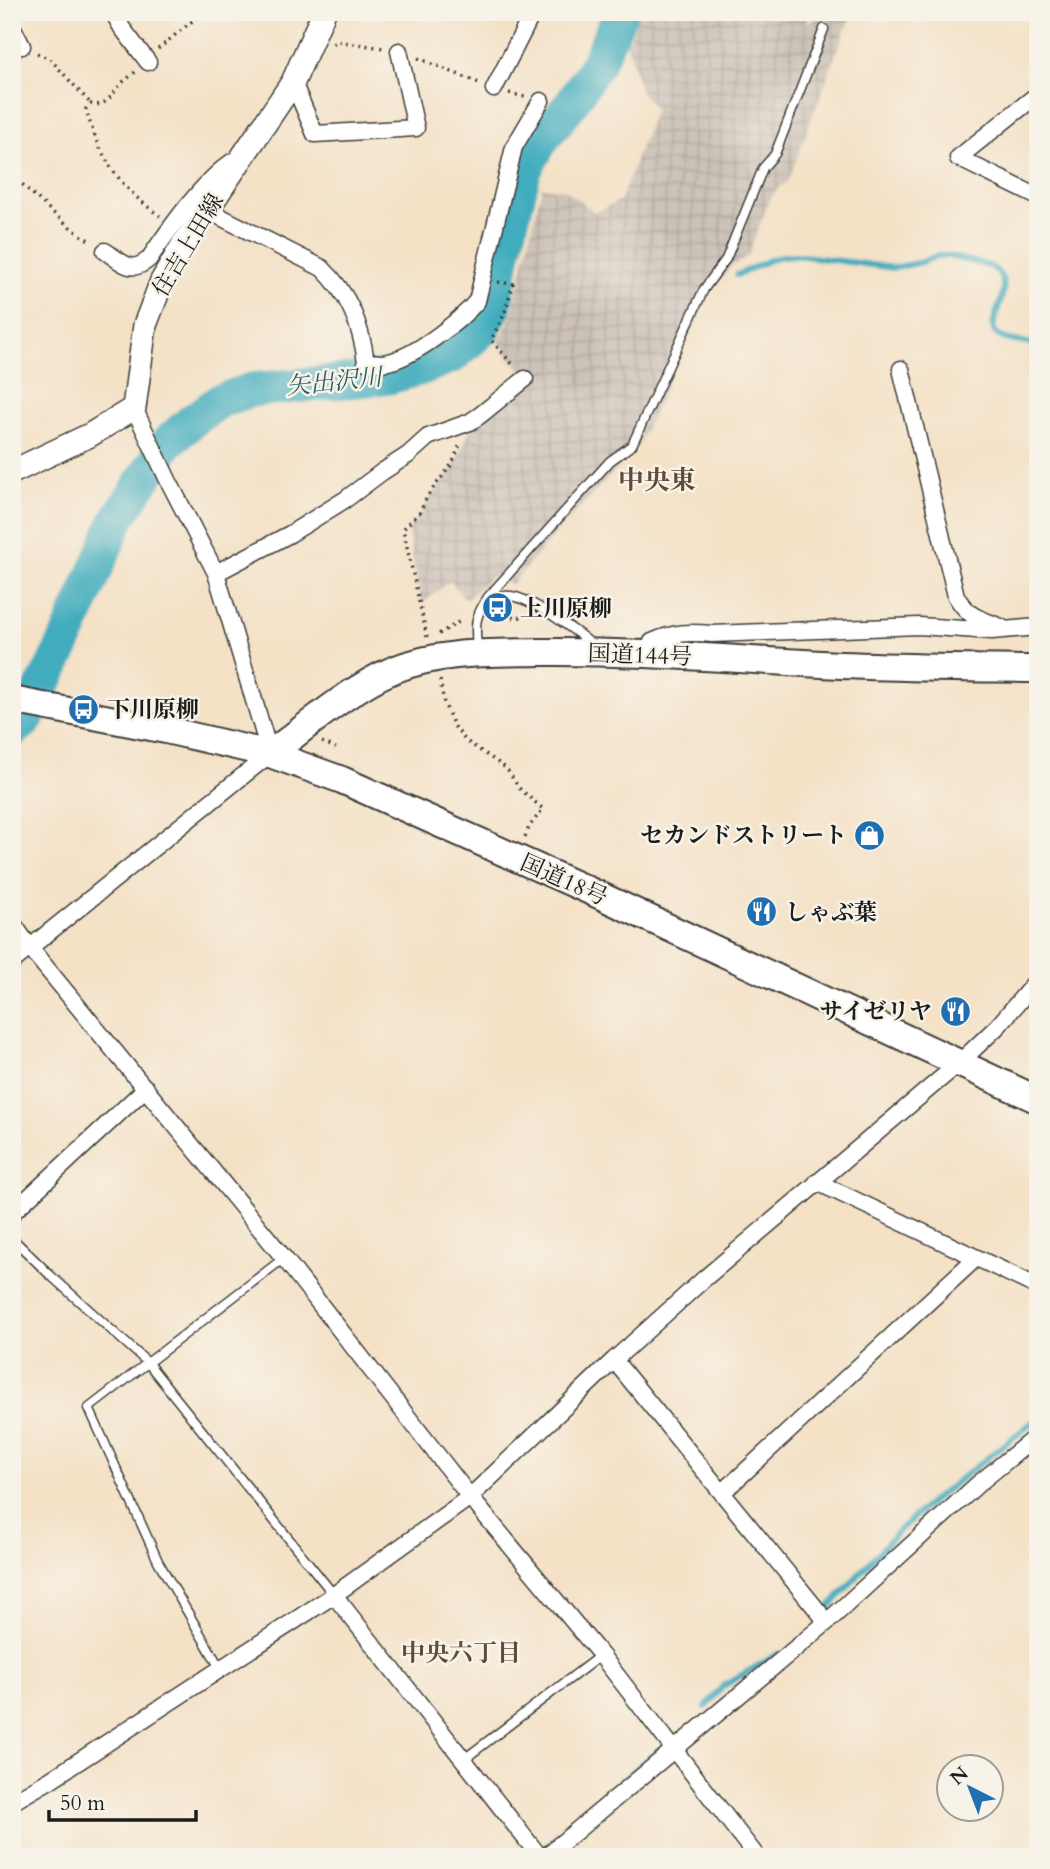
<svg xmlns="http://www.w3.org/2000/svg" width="1050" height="1869" viewBox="0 0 1050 1869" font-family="Cardo,'Noto Serif JP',serif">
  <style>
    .industrial { fill: url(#industrial-grid) }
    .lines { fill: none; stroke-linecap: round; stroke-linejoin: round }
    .stream { stroke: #3facbe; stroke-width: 6 }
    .river { stroke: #3facbe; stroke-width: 35 }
    .service-casing { stroke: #3c3a36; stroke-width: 11 }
    .minor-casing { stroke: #3c3a36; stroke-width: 19 }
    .secondary-casing { stroke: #3c3a36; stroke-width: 26 }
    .trunk-casing { stroke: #3c3a36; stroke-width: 30 }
    .path { stroke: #3c3a36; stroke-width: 3.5; stroke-dasharray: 2 5; stroke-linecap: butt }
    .service { stroke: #fff; stroke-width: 8 }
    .minor { stroke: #fff; stroke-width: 16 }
    .secondary { stroke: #fff; stroke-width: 23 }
    .trunk { stroke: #fff; stroke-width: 26 }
    .labels { text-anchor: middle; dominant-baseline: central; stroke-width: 5; stroke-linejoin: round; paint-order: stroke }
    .street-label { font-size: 23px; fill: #1c1c1c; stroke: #f7f3e8 }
    .poi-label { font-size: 23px; font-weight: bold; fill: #1c1c1c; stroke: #f7f3e8; text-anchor: start }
    .water-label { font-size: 24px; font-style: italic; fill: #2c5d65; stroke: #f7f3e8 }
    .neighbourhood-label { font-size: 24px; font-weight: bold; fill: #614b38; stroke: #f7f3e8 }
    .quarter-label { font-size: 26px; font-weight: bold; fill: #614b38; stroke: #f7f3e8 }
  </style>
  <defs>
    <pattern id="industrial-grid" width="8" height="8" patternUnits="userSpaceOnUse" patternTransform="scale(1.75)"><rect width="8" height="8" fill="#ccc2b8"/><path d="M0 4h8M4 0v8" fill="none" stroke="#afa69e"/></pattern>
  </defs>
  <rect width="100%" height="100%" fill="#f7f3e8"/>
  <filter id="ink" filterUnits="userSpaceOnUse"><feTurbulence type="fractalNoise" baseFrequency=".0143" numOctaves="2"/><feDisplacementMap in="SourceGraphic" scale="14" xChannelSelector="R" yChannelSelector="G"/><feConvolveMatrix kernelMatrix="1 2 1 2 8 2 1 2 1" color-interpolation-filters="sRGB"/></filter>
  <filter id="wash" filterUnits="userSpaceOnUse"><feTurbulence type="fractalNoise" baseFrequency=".00686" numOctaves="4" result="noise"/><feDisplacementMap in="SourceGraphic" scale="28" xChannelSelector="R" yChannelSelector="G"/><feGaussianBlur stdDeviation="1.57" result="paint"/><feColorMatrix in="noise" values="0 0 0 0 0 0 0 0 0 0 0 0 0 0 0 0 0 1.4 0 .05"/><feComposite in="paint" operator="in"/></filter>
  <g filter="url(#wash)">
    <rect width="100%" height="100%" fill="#f4e1c6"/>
    <path class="industrial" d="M640,12H809L805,24L830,12H852L788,181L777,189L768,203L748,256L730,267L710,293L637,447L564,524L511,585L498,577L492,576L466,600L450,581L422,604L407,529L422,513L431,496L454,466L472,426L530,380L498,343L511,317L542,187L565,190L595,212L620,201L655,109L641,92L627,44Z"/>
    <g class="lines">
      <path class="stream" d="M737,275L772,259L782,256L796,255L894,268L922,262L937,256H949L990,266C1025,287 978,323 999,336C1009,342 1027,342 1038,345
        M823,1614L898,1531L932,1501L1038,1418
        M706,1707L723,1686L778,1654
        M544,1848L657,1751"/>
      <path class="river" d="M12,731L26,720L65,642L117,520L167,443L192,421L220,401L251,390L389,377L422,368L454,355L482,330L494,308L504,252L524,171L541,141L570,105L597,64L621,12"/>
    </g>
  </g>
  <g filter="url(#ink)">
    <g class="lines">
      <defs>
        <path id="service" d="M488,597C496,596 504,595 511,596C534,599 574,630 593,645
          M477,649C475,624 474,618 488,597L610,461L632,445L704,289L726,259L763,168L775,154L824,29
          M12,1238L49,1274L147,1362L334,1595
          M220,1668L158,1561L89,1408L284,1258
          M463,1760L601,1655"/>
        <path id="minor" d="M113,12L122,28L148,62
          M12,26L22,46
          M293,82L315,134L416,128L399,51
          M494,89L529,20L515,12
          M1038,94L958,158L1038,197
          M207,210L322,268C349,294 361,325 366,362C371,362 377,363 382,363C410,361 460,321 477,301L514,147L541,101
          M105,251C122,262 131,275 149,259C170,228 202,182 233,161L235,162
          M901,369L956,596C969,618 978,618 1001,627
          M216,573L290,534L346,499L382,472L408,455L428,437L470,422L479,416L525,379
          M649,654L652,642C675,632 688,632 712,634L919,626L992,631L1038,627
          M12,922L30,948L284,1258L470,1497L601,1655L757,1857
          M12,962L270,754L216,573L168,480L134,408
          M817,1182L1038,1287
          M12,1213L146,1088
          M614,1360L827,1622
          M722,1493L976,1258
          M334,1595L540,1857
          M12,1802L50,1780L334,1595L470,1497L614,1360L705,1278L958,1064L998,1026L1038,979
          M545,1857L827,1622L978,1484L1038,1435"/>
        <path id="secondary" d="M12,472L90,435L134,408L145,325L162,281L183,245L293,82L324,12"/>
        <path id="trunk" d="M12,700L166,730L270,754L342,780L599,895L1038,1100
          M270,754C306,727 352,687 393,670C440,651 489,653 539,652C628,651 716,658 804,663C882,668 960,668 1038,669"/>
      </defs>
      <use href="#service" class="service-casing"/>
      <use href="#minor" class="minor-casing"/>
      <use href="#secondary" class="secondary-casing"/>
      <use href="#trunk" class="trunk-casing"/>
      <path class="path" d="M333,44L336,41L383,48
        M158,49L201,14L200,12
        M37,53L51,60L91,104
        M418,58L479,83
        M135,72C131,76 126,79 122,83C112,93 107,108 91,104L86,109C99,157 119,187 160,216
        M509,93L525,97
        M12,175C38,198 62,224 92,242
        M498,282L513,284L504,315L491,340L515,367
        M491,619L520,617L523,613
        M439,634L462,620
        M427,637L403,529L420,512L428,495L452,464L461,442
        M440,680L444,703L454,726L466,741L506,768L519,788L543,809L529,827L525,837
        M322,742L336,748"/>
      <use href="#service" class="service"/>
      <use href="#minor" class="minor"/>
      <use href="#secondary" class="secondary"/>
      <use href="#trunk" class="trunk"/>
    </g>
  </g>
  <defs>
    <symbol id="bus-disc" viewBox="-11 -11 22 22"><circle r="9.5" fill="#1f6fb2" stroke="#f7f3e8"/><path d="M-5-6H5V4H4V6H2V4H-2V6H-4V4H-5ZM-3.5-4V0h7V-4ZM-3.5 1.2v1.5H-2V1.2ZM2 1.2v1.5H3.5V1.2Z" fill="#fff"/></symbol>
    <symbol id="shop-disc" viewBox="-11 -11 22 22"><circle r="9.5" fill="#1f6fb2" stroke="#f7f3e8"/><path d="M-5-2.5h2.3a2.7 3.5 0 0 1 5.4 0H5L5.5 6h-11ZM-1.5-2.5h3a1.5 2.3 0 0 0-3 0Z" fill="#fff"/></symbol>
    <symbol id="restaurant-disc" viewBox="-11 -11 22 22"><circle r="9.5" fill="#1f6fb2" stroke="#f7f3e8"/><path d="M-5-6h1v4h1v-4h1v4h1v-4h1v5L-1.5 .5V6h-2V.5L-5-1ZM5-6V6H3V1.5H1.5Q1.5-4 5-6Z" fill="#fff"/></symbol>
  </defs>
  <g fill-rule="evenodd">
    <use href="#bus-disc" x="480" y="590" width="35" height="35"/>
    <use href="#bus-disc" x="66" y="692" width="35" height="35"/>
    <use href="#shop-disc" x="852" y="818" width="35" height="35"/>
    <use href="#restaurant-disc" x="744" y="894" width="35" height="35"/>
    <use href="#restaurant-disc" x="938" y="994" width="35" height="35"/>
  </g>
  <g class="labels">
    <g class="street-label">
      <text transform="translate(188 245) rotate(-59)">住吉上田線</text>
      <text transform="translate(640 655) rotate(2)">国道144号</text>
      <text transform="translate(564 880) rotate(24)">国道18号</text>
    </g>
    <g class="poi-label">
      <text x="520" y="608">上川原柳</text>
      <text x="107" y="709">下川原柳</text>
      <text x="847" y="835" text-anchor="end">セカンドストリート</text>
      <text x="785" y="912">しゃぶ葉</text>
      <text x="932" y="1011" text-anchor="end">サイゼリヤ</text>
    </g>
    <g class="water-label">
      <text transform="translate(334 382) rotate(-6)">矢出沢川</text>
    </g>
    <g class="neighbourhood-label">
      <text x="461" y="1653">中央六丁目</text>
    </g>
    <g class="quarter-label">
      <text x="657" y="480">中央東</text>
    </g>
  </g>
  <rect width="1050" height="1869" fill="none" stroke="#f7f3e8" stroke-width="42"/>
  <g transform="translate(970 1788) rotate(318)"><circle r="33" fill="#f7f3e8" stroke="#9f9d96" stroke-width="2"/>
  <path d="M0-5L12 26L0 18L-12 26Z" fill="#1f6fb2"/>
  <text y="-10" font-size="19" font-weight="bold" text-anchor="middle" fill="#1c1c1c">N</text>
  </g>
  <path d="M49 1810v10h147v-10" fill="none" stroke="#1c1c1c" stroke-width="3.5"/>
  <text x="60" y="1810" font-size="21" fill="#1c1c1c" stroke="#f7f3e8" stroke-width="5" paint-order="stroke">50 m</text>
</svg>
